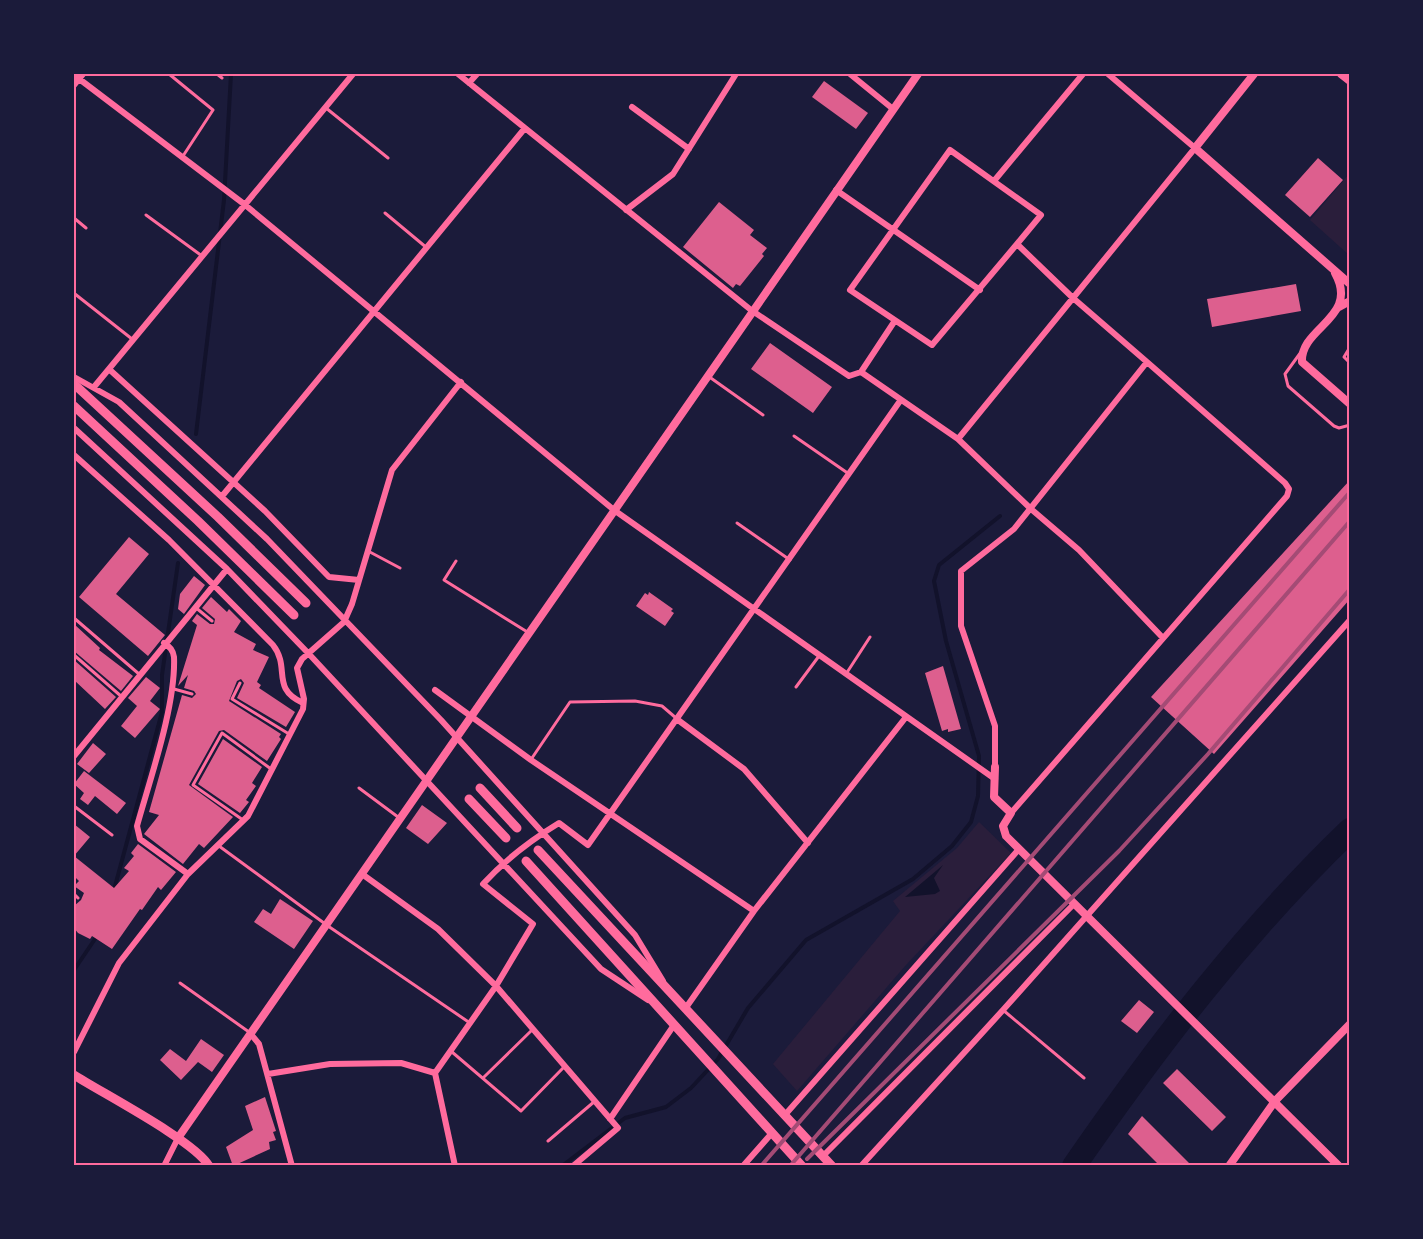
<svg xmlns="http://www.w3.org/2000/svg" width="1423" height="1239" viewBox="0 0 1423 1239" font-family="Arial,sans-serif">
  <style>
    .green { fill: #2a1e3b }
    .water { fill: #12122b }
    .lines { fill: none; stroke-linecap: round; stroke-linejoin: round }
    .stream { stroke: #12122b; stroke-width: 4 }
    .river { stroke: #12122b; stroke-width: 24 }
    .building { fill: #dd5f8e }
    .service { stroke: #ff6b9d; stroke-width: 3 }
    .minor { stroke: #ff6b9d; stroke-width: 6 }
    .tertiary { stroke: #ff6b9d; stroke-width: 8 }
    .secondary { stroke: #ff6b9d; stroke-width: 8 }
    .primary { stroke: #ff6b9d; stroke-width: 9 }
    .rail { stroke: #a44b75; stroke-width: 4 }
    .neatline { fill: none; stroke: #ff6b9d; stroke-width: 2 }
  </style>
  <rect width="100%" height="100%" fill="#1b1b3a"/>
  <path class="green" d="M1349,174V255L1310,220Z
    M979,822L1011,853L906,965L797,1091L773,1064L900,911L893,901L957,848Z"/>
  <path class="water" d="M943,865L934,878L940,891L935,894L905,897Z"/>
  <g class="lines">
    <path class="stream" d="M196,434L224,200L231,74
      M114,890L162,712V675L178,563
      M74,970L97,936
      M562,1166L625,1118L666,1107L691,1088L718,1059L748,1008L806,940L913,879L952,846L971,822L978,796L979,756L946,641L934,581L939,565L1000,516"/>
    <path class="river" d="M1074,1166C1157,1046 1245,931 1350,830"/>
  </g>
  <path class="building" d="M824,81L868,113L856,129L812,97Z
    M1318,158L1343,180L1310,217L1285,195Z
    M719,202L754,230L750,235L767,248L762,254L764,256L740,286L736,284L733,288L683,247Z
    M1296,284L1301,311L1212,327L1207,299Z
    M770,343L832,387L813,413L751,369Z
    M1350,480V599L1214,754L1151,697Z
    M129,537L149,554L116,594L165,635L148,656L79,597Z
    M194,576L205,585L184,614L178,609L180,594Z
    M649,592L673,609L671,611L674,613L665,626L636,606L645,593L648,595Z
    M211,597L227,612L229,609L241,621L234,632L256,644L253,650L269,657L257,682L261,685L259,688L295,712L286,727L237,698L244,683L241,679L237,681L229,701L281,734L279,737L281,739L267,761L224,730L219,731L189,785L233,817L204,848L199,844L183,864L144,834L159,815L149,812L182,695L192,698L196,694L194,691L184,688L188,675L178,686L197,625L192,621L197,614L210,624H214L215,619L202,608Z
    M74,624L100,648L99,650L133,676L121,691L74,651Z
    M74,660L116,697L105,709L74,680Z
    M943,666L961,729L948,732V729L942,731L925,673Z
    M146,677L160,688L150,701L160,709L135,738L121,726L137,706L128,698Z
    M223,739L262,767L252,783L256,786L246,800L249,802L240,813L198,784Z
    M93,743L106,754L89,773L77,764Z
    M84,771L126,803L117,814L95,796L88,805L80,799L84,793L74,784Z
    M422,805L447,823L428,844L406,828Z
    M74,824L90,837L74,856L114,888L129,871L124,868L134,856L131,853L138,844L176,872L161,890L158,887L142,910L140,909L112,949L92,936L90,939L78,933L74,928V906L81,900L84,893L74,886L79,881L74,876Z
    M280,899L313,921L294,949L254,922L263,909L271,914Z
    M1139,1000L1154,1012L1137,1033L1121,1021Z
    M201,1039L224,1055L212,1072L198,1062L181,1080L160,1060L170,1049L186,1061Z
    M1177,1069L1226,1117L1212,1131L1163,1083Z
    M265,1097L276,1131L273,1132L276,1140L269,1142L270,1149L233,1166L226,1147L253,1130L245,1106Z
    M1142,1116L1192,1166H1160L1128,1134Z"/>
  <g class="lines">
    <path class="service" d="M169,74L213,110L183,156
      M217,74L222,78
      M326,108L388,158
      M385,213L427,248
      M146,215L202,256
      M74,218L86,228
      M75,294L132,339
      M1350,347L1344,357L1350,363
      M1301,352L1285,374L1288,386L1334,426L1339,428L1350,425
      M708,376L763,415
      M794,436L849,474
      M737,523L790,560
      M368,551L400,568
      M456,561L444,580L529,633
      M195,607L212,621
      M74,618L139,674
      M74,655L122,697
      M846,674L870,637
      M240,683L232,699L289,734
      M796,687L819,656
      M174,689L192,694
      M532,758L570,702L635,701L662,706L676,718
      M359,788L398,817
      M74,806L112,835
      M243,820L193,785L222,733L271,769
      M219,846L328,926L470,1023
      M74,894L78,898
      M180,983L249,1032
      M1003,1010L1084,1078
      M452,1052L521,1111L564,1067
      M484,1077L532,1030
      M548,1141L595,1101"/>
    <path class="minor" d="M458,74L751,310L849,376L861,372L958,439L1031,509L1079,550L1163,638
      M850,74L893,109
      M74,75L244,204L614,510L995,779
      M469,83L477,74
      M74,85L83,74
      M632,107L689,149
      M994,181L1083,74
      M836,190L980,290
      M626,210L673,174L736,74
      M1017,244L1041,215L950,150L850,290L932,345L1017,244L1073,298L1195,148L1108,74
      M110,370L265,511L329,577L359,580
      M861,372L894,322
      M74,377L119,402L267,539L441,720L635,935L663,981
      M94,387L353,74
      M74,428L227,569L309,654L601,969L648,1000
      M958,439L1073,298L1147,362
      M74,455L169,540L273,645C291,668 270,688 303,703
      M223,495L525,128
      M164,643C170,647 173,650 174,657C176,705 150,779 137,826L140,839L188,874
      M435,690L531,760L754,911
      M678,720L744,769L808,843
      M74,756L227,569
      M995,767V726L961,626V571L1014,529L1147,362L1285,483L1289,489L1287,496L1011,813
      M362,874L438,929L496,986L618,1128L573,1166
      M685,1009L754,911L906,717
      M250,1033L259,1044L292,1166
      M74,1052L119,963L188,874L248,816L303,709L304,699L297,668L302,659L344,622L352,604L392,470L461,382
      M268,1074L330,1064L401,1063L435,1073
      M784,1116L1019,849
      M610,1119L674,1025
      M823,1156L1074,904
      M164,1166L178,1138
      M455,1166L435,1073L496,986L533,924L483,884C505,860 531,840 559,823L588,845L900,401
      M743,1166L772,1133
      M861,1166L1003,1010L1350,620"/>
    <path class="tertiary" d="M1254,74L1195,148L1350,284
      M1341,74L1350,81
      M1335,273C1360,318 1300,327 1302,362L1350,404
      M1339,307L1350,301
      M995,767L994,797L1011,813L1003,826L1006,836L1339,1166
      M1229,1166L1275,1101L1350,1024"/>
    <path class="secondary" d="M178,1138L918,74"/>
    <path class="primary" d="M74,384L218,517L306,603
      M74,406L198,521L294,615
      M480,788L517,828
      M469,799L506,838
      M538,850L832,1166
      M526,861L802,1166
      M74,1075C102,1093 195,1141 209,1166"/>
    <path class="rail" d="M807,1159L1119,851L1208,754L1350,589
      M761,1166L1350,492
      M790,1166L1350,521"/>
  </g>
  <rect width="1423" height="1239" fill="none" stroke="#1b1b3a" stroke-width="150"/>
  <rect x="75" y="75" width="1273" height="1089" class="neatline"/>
</svg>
